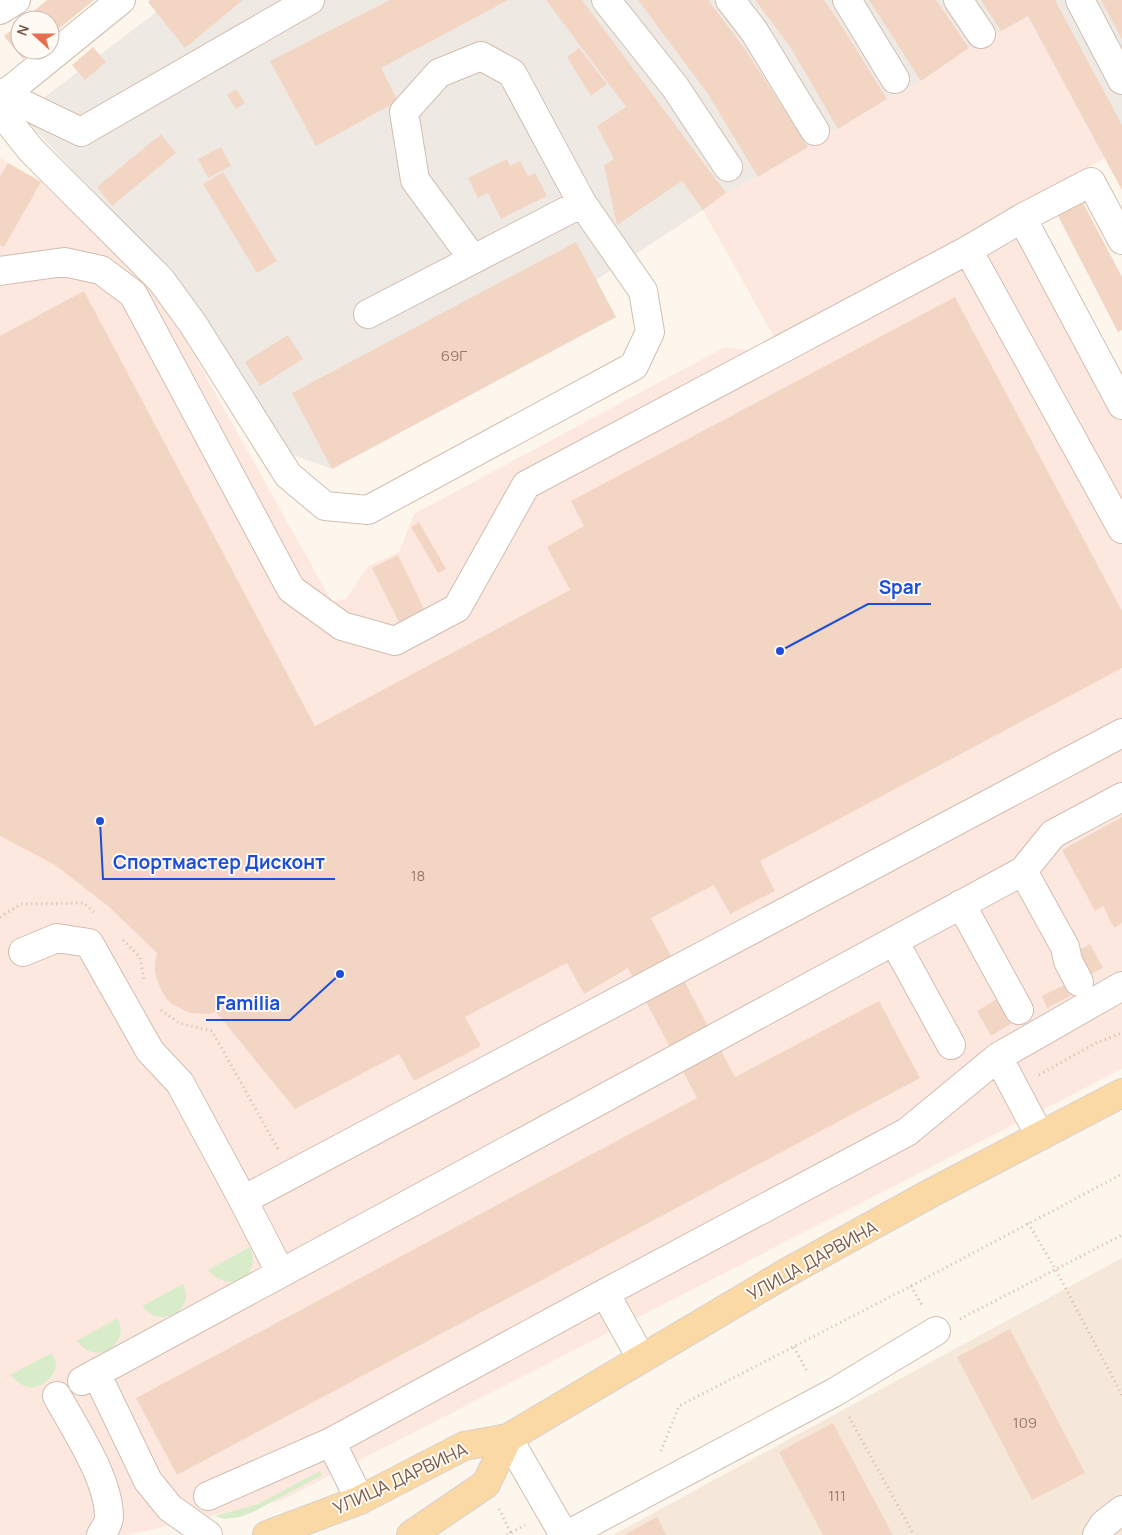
<svg xmlns="http://www.w3.org/2000/svg" width="1122" height="1535" viewBox="0 0 1122 1535" font-family="Manrope,sans-serif">
  <style>
    .residential { fill: #f5e8da }
    .commercial { fill: #fde8e0 }
    .industrial { fill: #efe9e4 }
    .green { fill: #d8ecc9 }
    .building { fill: #f3d5c3 }
    .lines { fill: none; stroke-linecap: round; stroke-linejoin: round }
    .minor-casing { stroke: #d1beb0; stroke-width: 30 }
    .major-casing { stroke: #dad1cd; stroke-width: 30 }
    .path { stroke: #d9b8a5; stroke-width: 3; stroke-dasharray: 1 4; stroke-linecap: butt }
    .minor { stroke: #fff; stroke-width: 28 }
    .major { stroke: #fbd9a5; stroke-width: 28 }
    .labels { text-anchor: middle; dominant-baseline: central; stroke-width: 4; stroke-linejoin: round; paint-order: stroke }
    .number-label { font-size: 15px; fill: #987a6a }
    .street-label { font-size: 18px; fill: #7a5c4d; stroke: #fffaf3 }
    .leader { fill: none; stroke: #1d4ed8; stroke-width: 2 }
    .callout-dot { fill: #1d4ed8; stroke: #fffaf3; stroke-width: 2 }
    .callout-label { font-size: 19px; text-anchor: middle; font-weight: bold; fill: #1d4ed8; stroke: #fffaf3; stroke-width: 4; stroke-linejoin: round; paint-order: stroke }
  </style>
  <rect width="100%" height="100%" fill="#fdf6ec"/>
  <path class="residential" d="M1122,1258V1535H613Z"/>
  <path class="commercial" d="M1028,16L1105,158L775,339L703,210L726,193L758,177L887,99L921,81L969,48Z
    M0,158L41,182L165,303L332,602L346,599L368,566L399,552L414,514L725,347L756,351L1029,222L1122,390V1069L282,1500L128,1535H0Z"/>
  <path class="industrial" d="M172,0H1122V190L1028,17L969,48L921,81L887,99L758,177L726,193L703,210L596,280L616,317L332,469L293,455L179,282L21,115Z"/>
  <path class="green" d="M250,1247C251,1250 253,1255 253,1258C253,1286 223,1289 208,1270Z
    M183,1284C184,1287 186,1292 186,1295C186,1313 165,1322 151,1314C147,1312 144,1309 142,1306Z
    M118,1318C119,1322 121,1327 121,1330C120,1346 104,1357 89,1351C84,1349 80,1344 76,1341Z
    M52,1353C53,1356 56,1361 56,1365C56,1370 52,1376 49,1379C34,1393 23,1388 10,1375Z
    M320,1471L322,1475L253,1512L240,1517L225,1519L215,1516L258,1504Z"/>
  <path class="building" d="M47,0H94L50,36V20H23Z
    M150,0H243L185,48L148,2Z
    M390,0H508L381,68L398,101L316,146L270,61Z
    M546,0H582L726,193L703,210L682,181L617,225L604,165L614,159L597,126L626,107Z
    M638,0H708L745,49L808,147L758,177L708,94Z
    M755,0H824L838,20L887,99L838,129L791,48Z
    M869,0H936L969,48L921,81Z
    M981,0H1055L1122,125V190L1028,16L1001,31Z
    M1101,0H1122V39Z
    M20,23V50H34L23,59L4,36Z
    M93,47L106,62L85,80L72,65Z
    M579,48L607,84L591,96L567,57Z
    M236,89L245,103L236,109L227,95Z
    M161,134L176,153L112,206L97,187Z
    M221,147L231,166L208,178L198,159Z
    M507,159L510,166L520,161L528,176L535,173L547,196L501,219L488,193L478,198L468,178Z
    M8,163L41,182L4,247L0,245V177Z
    M223,172L277,261L257,273L203,184Z
    M1081,199L1122,277V330L1118,332L1056,212Z
    M576,242L616,317L332,469L292,393Z
    M84,291L315,726L570,590L547,547L584,526L571,501L955,297L1122,611V668L760,861L775,891L730,914L714,885L651,918L735,1077L879,1001L920,1078L177,1475L136,1398L697,1098L628,968L584,994L567,963L465,1017L481,1046L414,1081L399,1054L295,1109L216,1012L209,1014L190,1013L172,1004L166,998L161,990L155,973V964L157,953L108,906L55,865L0,836V336Z
    M288,335L303,359L260,386L245,362Z
    M419,522L446,569L438,573L411,527Z
    M398,555L425,611L400,624L372,568Z
    M1122,817V923L1114,928L1103,906L1095,911L1062,850Z
    M1090,944L1103,968L1084,978L1071,955Z
    M1064,985L1070,996L1047,1008L1042,996Z
    M997,999L1012,1023L991,1036L977,1011Z
    M1010,1329L1085,1473L1032,1500L957,1357Z
    M833,1423L851,1457L893,1535H823L779,1452Z
    M657,1517L666,1535H624Z"/>
  <g class="lines">
    <defs>
      <path id="minor" d="M606,0L675,87L728,167
        M730,0L754,31L815,131
        M847,0L895,79
        M958,0L981,34
        M1080,0L1122,80
        M0,10L16,0
        M0,93L81,132L310,0
        M4,95L121,0
        M0,111L31,150L161,280L193,324L288,475L325,506L368,510L634,366L650,332L643,291L582,203L512,73L481,56L439,73L404,112L415,180L473,259
        M1022,218L1091,182L1122,240
        M968,250L1122,529
        M0,271L64,262L101,270L133,294L291,589L342,626L395,641L457,608L526,485L968,250L1022,218L1122,405
        M368,314L582,203
        M1023,871L1065,947L1068,961L1079,982
        M961,904L1019,1010
        M894,941L951,1045
        M23,952L57,938L89,943L150,1051L180,1083L243,1200L280,1272
        M998,1057L1122,986
        M243,1200L1122,733
        M605,1293L641,1358
        M96,1373L148,1481L170,1508L208,1535
        M82,1381L1023,871L1053,834L1122,797
        M57,1396C75,1429 109,1479 109,1517C109,1523 104,1530 101,1535
        M508,1438L564,1535
        M331,1442L360,1500
        M208,1496L331,1442L605,1293L907,1132L998,1057L1040,1136
        M567,1535L835,1392L936,1331
        M1097,1535L1104,1524L1122,1510"/>
      <path id="major" d="M267,1535L360,1500L464,1446L508,1438L786,1273L931,1193L1122,1093
        M411,1535L486,1484L508,1438"/>
    </defs>
    <use href="#minor" class="minor-casing"/>
    <use href="#major" class="major-casing"/>
    <path class="path" d="M0,917L21,904L84,903L95,913
      M123,940L140,957L144,979
      M161,1010L179,1023L212,1031L278,1149
      M1039,1075L1096,1043L1122,1033
      M1028,1223L1056,1270L1122,1395
      M911,1286L923,1307
      M960,1319L1122,1235
      M794,1347L808,1373
      M849,1417L914,1535
      M661,1451L679,1406L911,1286L1122,1174
      M499,1509L511,1533
      M507,1535L525,1525"/>
    <use href="#minor" class="minor"/>
    <use href="#major" class="major"/>
  </g>
  <g class="labels">
    <g class="number-label">
      <text x="454" y="355">69Г</text>
      <text x="418" y="875">18</text>
      <text x="1025" y="1422">109</text>
      <text x="837" y="1495">111</text>
    </g>
    <g class="street-label">
      <text transform="translate(812 1260) rotate(-29)">УЛИЦА ДАРВИНА</text>
      <text transform="translate(400 1478) rotate(-25)">УЛИЦА ДАРВИНА</text>
    </g>
  </g>
  <path class="leader" d="M780 651L868 604H931M100 821L103 879H335M340 974L290 1020H206"/>
  <g class="callout-dot">
    <circle cx="780" cy="651" r="5"/>
    <circle cx="100" cy="821" r="5"/>
    <circle cx="340" cy="974" r="5"/>
  </g>
  <g class="callout-label">
    <text x="900" y="594">Spar</text>
    <text x="219" y="869">Спортмастер Дисконт</text>
    <text x="248" y="1010">Familia</text>
  </g>
  <g transform="translate(35 35) rotate(291)"><circle r="24" fill="#fffaf3" stroke="#cabbb1"/>
  <path d="M0-4L9 19L0 12L-9 19Z" fill="#e76f51"/>
  <text y="-8" font-size="14" font-weight="bold" text-anchor="middle" fill="#7a5c4d">N</text>
  </g>
</svg>
